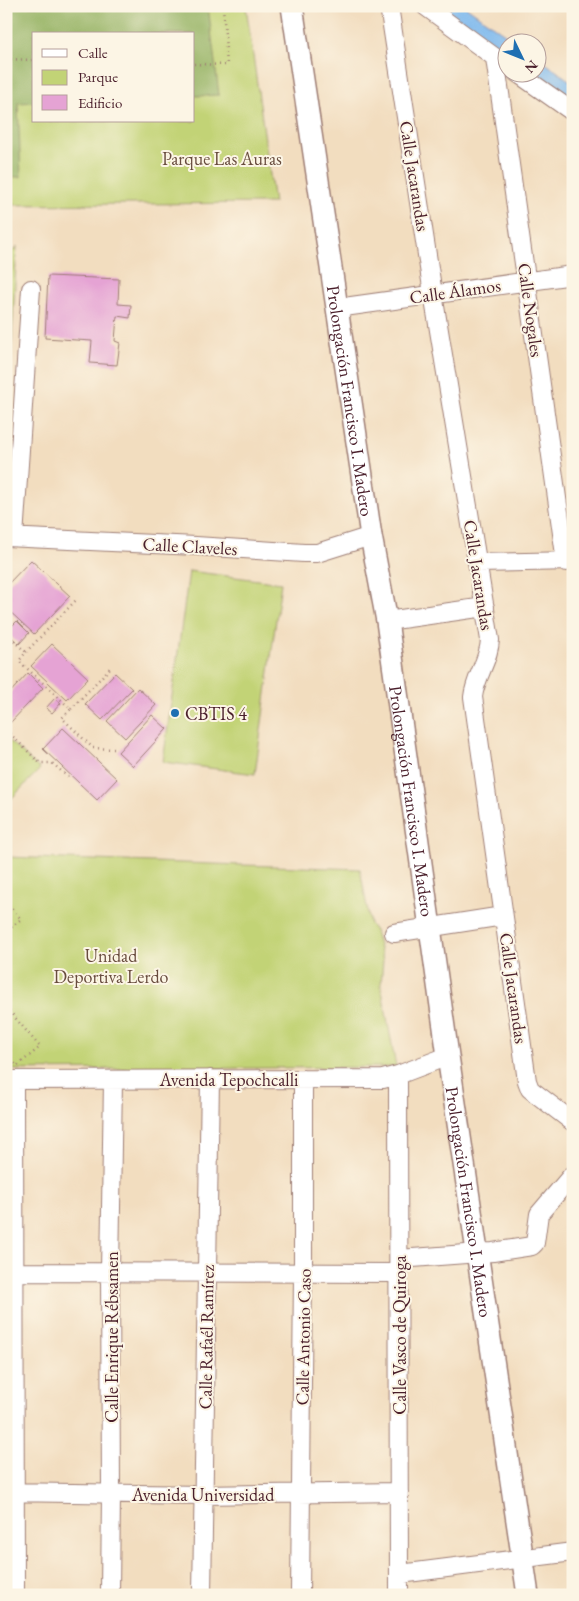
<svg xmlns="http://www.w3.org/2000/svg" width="579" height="1601" viewBox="0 0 579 1601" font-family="'EB Garamond',serif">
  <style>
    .green { fill: #c2d376; stroke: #867950; fill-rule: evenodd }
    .forest { fill: #99b567; stroke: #726a49 }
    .water { fill: #7cb8ee; stroke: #636c8c }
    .building { fill: #e5a3d4 }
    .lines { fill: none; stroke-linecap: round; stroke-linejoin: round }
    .minor-casing { stroke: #9e7e75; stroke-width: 20 }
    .major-casing { stroke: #9e7e75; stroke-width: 24 }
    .path { stroke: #9e7e75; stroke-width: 2.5; stroke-dasharray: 1 4; stroke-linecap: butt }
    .minor { stroke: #fff; stroke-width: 18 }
    .major { stroke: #fff; stroke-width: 21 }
    .poi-dot { fill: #1f6fb2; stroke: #fcf5e5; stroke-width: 2 }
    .labels { text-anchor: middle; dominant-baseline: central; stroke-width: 4; stroke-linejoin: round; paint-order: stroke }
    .park-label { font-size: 18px; fill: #684c3e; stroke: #fcf5e5 }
    .street-label { font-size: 18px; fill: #4a1f2b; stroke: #fcf5e5 }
    .poi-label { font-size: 18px; fill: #4a1f2b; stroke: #fcf5e5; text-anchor: start }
  </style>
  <rect width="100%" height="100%" fill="#fcf5e5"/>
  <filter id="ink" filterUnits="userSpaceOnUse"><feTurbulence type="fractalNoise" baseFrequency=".02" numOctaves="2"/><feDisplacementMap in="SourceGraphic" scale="10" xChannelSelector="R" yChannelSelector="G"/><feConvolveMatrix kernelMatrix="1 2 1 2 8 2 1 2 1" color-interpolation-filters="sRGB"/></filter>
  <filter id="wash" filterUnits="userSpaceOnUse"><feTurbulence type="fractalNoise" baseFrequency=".0096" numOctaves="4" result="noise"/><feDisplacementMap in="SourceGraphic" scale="20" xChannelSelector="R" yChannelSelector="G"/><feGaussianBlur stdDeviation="1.12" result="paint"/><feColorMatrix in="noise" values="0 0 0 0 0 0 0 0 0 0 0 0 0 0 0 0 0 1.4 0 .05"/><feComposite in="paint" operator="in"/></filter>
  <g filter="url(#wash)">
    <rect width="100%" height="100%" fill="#f2ddbf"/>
    <path class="green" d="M6,6H246L274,203L6,205ZM34,34H194V121H34Z
      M17,246L6,448V257Z
      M189,571L281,583L255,774L163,762Z
      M6,738L40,769L6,804Z
      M6,857L360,869L370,924L375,931L383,960L381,985L396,1067L6,1070Z"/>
    <path class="forest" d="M6,6H208L219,95L194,96V34H34V102L18,103L21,177H6Z"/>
    <path class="water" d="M436,6H465L516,42H506V57Z
      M537,57L573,83V103L529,73L536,72Z"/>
    <g id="blocks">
      <path class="building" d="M48,276L119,279L118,304L131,305L130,318L117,316L115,341L120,343L117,365L90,363L92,341L45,338Z
        M31,560L70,596L34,634L6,608V586Z
        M17,621L29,633L19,644L6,632Z
        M52,644L88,678L67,700L31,666Z
        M28,673L43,688L10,723L6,720V697Z
        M115,673L132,689L102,720L85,704Z
        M138,688L156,705L125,738L107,721Z
        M55,698L61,703L52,713L46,708Z
        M152,715L167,729L133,766L118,752Z
        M63,728L117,779L97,800L43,749Z"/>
    </g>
  </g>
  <g filter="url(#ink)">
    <use href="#blocks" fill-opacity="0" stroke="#9e7e75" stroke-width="1"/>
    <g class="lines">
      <defs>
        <path id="minor" d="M389,6L433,294L490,640C489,661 475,677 473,697L527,1081L530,1089L535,1093L573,1122
          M425,6L504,64
          M495,58L566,562
          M516,72L573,112
          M337,308L573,275
          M6,537L196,546L304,553H317L371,536
          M14,537L31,289
          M477,563L573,561
          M387,621L485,607
          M394,933L503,916
          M398,1075L399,1595
          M6,1080L383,1079L398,1075L448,1056
          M14,1080L15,1595
          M399,1259L493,1252L532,1246L535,1243L539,1214L573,1174
          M6,1272L399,1273
          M6,1492L203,1495L399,1492
          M400,1574L573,1552
          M110,1595L111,1493L110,1272L113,1080
          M202,1595L210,1079
          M300,1595L303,1272V1079"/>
        <g id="major">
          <path id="s1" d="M292,6L371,536L387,621L448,1056L528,1595"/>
        </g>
      </defs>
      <use href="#minor" class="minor-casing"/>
      <use href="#major" class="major-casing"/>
      <path class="path" d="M6,59L34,60
        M194,64L227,65L223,6
        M6,634L26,652L19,661L71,709L62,718L93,748L114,749
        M26,652L78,598
        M6,686L7,687
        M71,709L111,667
        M6,730L40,763H52L68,777
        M6,901L21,919L6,932
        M6,1007L40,1047L17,1066L6,1053"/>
      <use href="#minor" class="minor"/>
      <use href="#major" class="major"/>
    </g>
  </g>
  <circle class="poi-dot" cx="175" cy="713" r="5"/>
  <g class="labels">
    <g class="park-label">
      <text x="222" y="158">Parque Las Auras</text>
      <text x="111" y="955">Unidad<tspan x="111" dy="21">Deportiva Lerdo</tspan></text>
    </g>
    <g class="street-label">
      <text transform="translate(415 176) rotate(81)">Calle Jacarandas</text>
      <text transform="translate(455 291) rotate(-8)">Calle Álamos</text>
      <text transform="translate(531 310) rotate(82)">Calle Nogales</text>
      <text stroke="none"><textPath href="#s1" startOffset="399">Prolongación Francisco I. Madero</textPath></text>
      <text transform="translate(190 546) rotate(3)">Calle Claveles</text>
      <text transform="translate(479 575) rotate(81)">Calle Jacarandas</text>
      <text stroke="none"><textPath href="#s1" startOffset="804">Prolongación Francisco I. Madero</textPath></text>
      <text transform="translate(514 988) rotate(82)">Calle Jacarandas</text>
      <text x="229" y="1079">Avenida Tepochcalli</text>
      <text stroke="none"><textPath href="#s1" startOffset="1209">Prolongación Francisco I. Madero</textPath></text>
      <text transform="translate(399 1335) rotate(-90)">Calle Vasco de Quiroga</text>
      <text transform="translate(111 1337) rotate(-90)">Calle Enrique Rébsamen</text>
      <text transform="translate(206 1337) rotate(-89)">Calle Rafaél Ramírez</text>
      <text transform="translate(303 1337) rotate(-89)">Calle Antonio Caso</text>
      <text x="203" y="1494">Avenida Universidad</text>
    </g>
    <g class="poi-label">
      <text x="185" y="713">CBTIS 4</text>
    </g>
  </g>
  <rect width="579" height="1601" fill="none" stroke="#fcf5e5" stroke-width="25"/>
  <rect x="32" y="32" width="162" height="90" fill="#fcf5e5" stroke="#b59f9b"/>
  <rect x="42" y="49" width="25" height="8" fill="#ffffff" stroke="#b59f9b"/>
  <text x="78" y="58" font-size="15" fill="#4a1f2b">Calle</text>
  <rect x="42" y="70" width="25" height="15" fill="#c2d376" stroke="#b59f9b"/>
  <text x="78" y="82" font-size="15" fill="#4a1f2b">Parque</text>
  <rect x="42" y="95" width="25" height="15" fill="#e5a3d4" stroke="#b59f9b"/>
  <text x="78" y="108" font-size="15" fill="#4a1f2b">Edificio</text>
  <g transform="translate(522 58) rotate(133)"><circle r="24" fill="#fcf5e5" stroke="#b59f9b"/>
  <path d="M0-4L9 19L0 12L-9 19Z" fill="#1f6fb2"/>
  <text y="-8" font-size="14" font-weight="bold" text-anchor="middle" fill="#4a1f2b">N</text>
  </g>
</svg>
